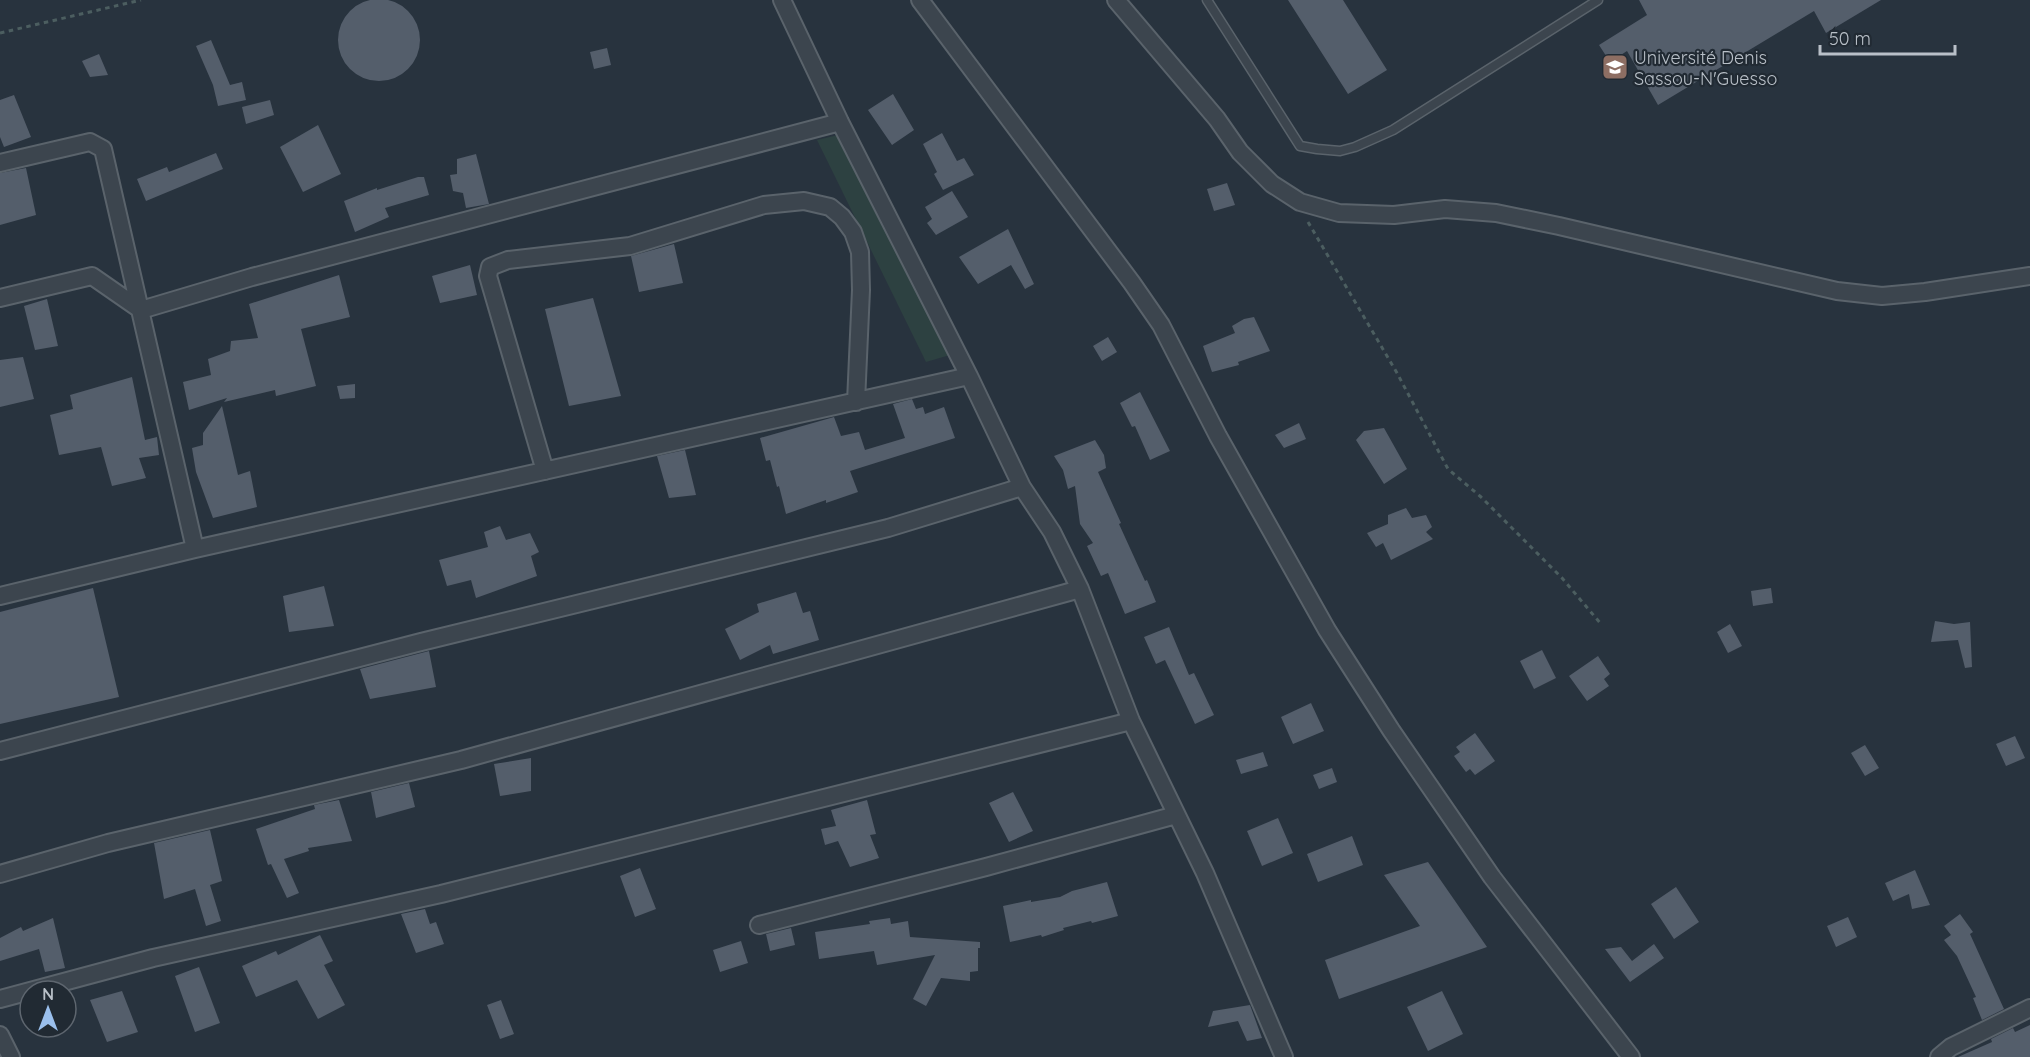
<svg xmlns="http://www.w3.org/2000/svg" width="2030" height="1057" viewBox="0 0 2030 1057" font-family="Quicksand,sans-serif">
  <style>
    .green { fill: #2d4141 }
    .building { fill: #545e6b }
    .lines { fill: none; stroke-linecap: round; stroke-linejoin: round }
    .service-casing { stroke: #5a636b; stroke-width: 11 }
    .minor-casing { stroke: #5a636b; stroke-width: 20 }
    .path { stroke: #4c5e60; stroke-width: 3; stroke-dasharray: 4.5 4.5; stroke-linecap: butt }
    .service { stroke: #3c454e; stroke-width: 8 }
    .minor { stroke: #3c454e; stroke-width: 16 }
    .labels { text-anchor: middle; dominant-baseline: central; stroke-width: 4.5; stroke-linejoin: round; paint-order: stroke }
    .poi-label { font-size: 18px; fill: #b9c0c8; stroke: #212a33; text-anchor: start }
  </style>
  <rect width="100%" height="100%" fill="#28333e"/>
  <path class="green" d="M838,135L950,355L926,362L817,140Z"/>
  <path class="building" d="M338 40a41 41 0 1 1 82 0a41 41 0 1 1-82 0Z
    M1288,0H1343L1387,70L1348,94Z
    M1639,0H1881L1826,33L1814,11L1658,105L1627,51L1610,62L1599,45L1647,15Z
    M211,40L230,85L242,82L246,100L218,106L213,85L196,46Z
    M607,48L611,65L594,69L590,52Z
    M99,54L108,75L90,77L82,61Z
    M893,94L914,130L892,145L868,110Z
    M14,95L31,137L4,147L0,137V100Z
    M270,100L274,115L246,124L242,107Z
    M318,125L341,174L303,192L280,147Z
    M942,133L957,161L964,158L974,175L943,190L934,174L937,172L923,144Z
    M216,153L223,169L146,201L137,179L167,167L169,172Z
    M476,154L489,204L466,208L463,193L453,191L450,175L457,174V159Z
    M26,168L36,215L0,225V173Z
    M418,177H424L429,195L385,208L389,217L355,232L344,201L377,188V190Z
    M1227,183L1235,205L1214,211L1207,189Z
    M952,191L968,217L936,235L927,223L932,219L925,207Z
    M1008,229L1034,284L1025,289L1011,265L978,284L959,257Z
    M674,244L683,283L639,292L631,256Z
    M470,265L477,295L440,303L432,276Z
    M339,275L350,317L301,329L316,386L276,396L275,390L224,402L227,398L189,410L183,382L211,375L208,359L230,351L231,341L258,338L249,304Z
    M593,298L621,396L569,406L545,309Z
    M47,299L58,346L35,350L24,306Z
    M1254,317L1270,351L1238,362L1239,365L1212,372L1203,346L1235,333L1232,326L1244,319Z
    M1108,337L1117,352L1102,361L1093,346Z
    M23,357L34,399L0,407V360Z
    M132,377L145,440L157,437L159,455L139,458L146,478L112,486L101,447L59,455L50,415L73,409L70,395Z
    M355,384V398L340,399L337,386Z
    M1140,392L1170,451L1150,460L1135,426L1132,427L1120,403Z
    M912,399L916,409L923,407L925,414L944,407L955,438L850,471L858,492L826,503V500L786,514L779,486L777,487L770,460L766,461L760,438L834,417L841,436L859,432L865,450L905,438L893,404Z
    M222,406L238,475L250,471L257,507L213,518L196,472L192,448L203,445V433Z
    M1299,423L1306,439L1284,448L1275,435Z
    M1384,428L1407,469L1384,484L1356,440L1364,431Z
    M1095,440L1104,455L1106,468L1098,472L1121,523L1119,524L1145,581L1147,580L1156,602L1125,614L1108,573L1101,576L1087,546L1093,543L1080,524L1075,486L1068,489L1063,470L1054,456Z
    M685,450L696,495L669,498L657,456Z
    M1406,508L1412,518L1426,515L1432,527L1426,532L1433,539L1391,560L1383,543L1376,547L1367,533L1388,524V515Z
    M500,526L506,540L530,533L539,552L531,556L537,576L476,598L471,580L447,586L439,560L488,547L484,532Z
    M324,586L334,626L289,632L283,596Z
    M93,588L119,697L0,724V612Z
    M1771,588L1773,603L1753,606L1751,591Z
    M796,592L803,613L810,611L819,640L773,654L770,645L740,660L725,629L759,612L757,604Z
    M1935,621L1954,624L1970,622L1972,667L1965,668L1958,640L1931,642Z
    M1730,624L1742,646L1728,653L1717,632Z
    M1169,627L1189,675L1194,673L1214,715L1195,724L1165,660L1156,664L1144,637Z
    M1542,650L1556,678L1534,689L1520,661Z
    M429,651L436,687L370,699L360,669Z
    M1598,656L1610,674L1604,679L1609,686L1587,701L1569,676Z
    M1311,703L1324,731L1293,744L1281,717Z
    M1475,733L1495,761L1475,775L1470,769L1466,772L1454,756L1460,752L1456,747Z
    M2015,736L2025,758L2006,766L1996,744Z
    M1865,745L1879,768L1865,776L1851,753Z
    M1263,752L1268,766L1241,774L1236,760Z
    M531,758V791L500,796L494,764Z
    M1332,768L1337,782L1319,789L1313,775Z
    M409,783L415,807L376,818L371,792Z
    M1013,792L1033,831L1009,842L989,803Z
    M339,800L352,841L308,848L309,851L284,859L299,893L287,898L271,864L268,865L256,829L315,809L314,805Z
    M867,800L876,834L870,835L879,858L850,867L838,841L825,845L821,829L836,826L831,810Z
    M1278,818L1293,853L1262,866L1247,831Z
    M210,830L222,881L210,885L221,921L206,926L195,889L164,899L154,843Z
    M1352,836L1363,865L1318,882L1307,854Z
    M1428,862L1487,947L1339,999L1325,960L1420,926L1384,875Z
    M640,868L656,909L635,917L620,876Z
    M1915,870L1930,905L1912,909L1909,894L1893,901L1885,883Z
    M1107,882L1118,916L1092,923L1091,921L1063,928L1064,930L1042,937L1041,935L1010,942L1003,906L1031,900V902L1060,897L1072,891Z
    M1676,887L1699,922L1674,939L1651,904Z
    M425,909L430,924L436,922L444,944L416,953L401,914Z
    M1960,914L1973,932L1970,934L2004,1009L1982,1020L1973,998L1976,997L1957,956L1944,940L1951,935L1944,926Z
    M1848,917L1857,937L1836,947L1827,926Z
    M53,918L65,968L45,972L39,949L0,961V938L21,927L23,931Z
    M890,918L891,924L908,921L910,937L980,942V948H978V971L970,972V981L941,978L926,1006L913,999L935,955L877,965L874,951L819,959L815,932L870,924L869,921Z
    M791,928L795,945L770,951L766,934Z
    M320,935L333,961L324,965L345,1005L318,1019L297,980L256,997L242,966L276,951L278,955Z
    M741,941L748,963L720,972L713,950Z
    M1654,944L1664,958L1630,982L1605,949L1621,947L1632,961Z
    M199,967L220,1023L195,1032L175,976Z
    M122,991L138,1032L107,1042L90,1000Z
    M1442,991L1463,1034L1428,1051L1407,1007Z
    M501,1000L514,1034L500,1039L487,1005Z
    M1250,1005L1262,1038L1247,1041L1238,1021L1208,1027L1213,1011Z
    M2030,1025V1057H1958L1992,1042L1991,1039L2013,1028L2015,1032Z"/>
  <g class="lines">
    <defs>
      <path id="service" d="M1207,0L1300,146L1317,149L1340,151L1355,147L1393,130L1598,0"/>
      <path id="minor" d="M782,0L840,122L969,376L1022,487L1052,532L1080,589L1131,721L1205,873L1284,1057
        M920,0L1132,283L1161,325L1218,436L1327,630L1391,730L1492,877L1631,1057
        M1116,0L1217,119L1240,152L1272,184L1300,202L1339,213L1394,215L1445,209L1496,213L1559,226L1837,291L1882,296L1925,292L2030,276
        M0,163L90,142L103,149L195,549
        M0,298L92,276L141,310L252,277L840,122
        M545,471L488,276L490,267L508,260L630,246L764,205L804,201L830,207L842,217L853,232L860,252L861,290L856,402
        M0,596L195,549L969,376
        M0,751L421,642L888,528L1022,487
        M0,874L108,843L461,760L1080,589
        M759,925L986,867L1176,815
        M0,999L153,958L441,894L1131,721
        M0,1035L11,1057
        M1939,1057L1951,1047L2030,1008"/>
    </defs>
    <use href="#service" class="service-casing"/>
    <use href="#minor" class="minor-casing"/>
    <path class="path" d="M0,33L141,0
      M1308,222L1397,373L1448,469L1481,497L1562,578L1601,624"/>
    <use href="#service" class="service"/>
    <use href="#minor" class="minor"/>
  </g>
  <defs>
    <symbol id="university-square" viewBox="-11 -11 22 22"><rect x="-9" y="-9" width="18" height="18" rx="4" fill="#8d6e63" stroke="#212a33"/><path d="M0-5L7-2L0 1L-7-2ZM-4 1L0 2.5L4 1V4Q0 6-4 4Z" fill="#fff"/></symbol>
  </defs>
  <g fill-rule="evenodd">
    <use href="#university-square" x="1600" y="52" width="30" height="30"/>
  </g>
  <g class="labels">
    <g class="poi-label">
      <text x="1634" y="57">Université Denis<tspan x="1634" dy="21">Sassou-N'Guesso</tspan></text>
    </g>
  </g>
  <g transform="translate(48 1009)"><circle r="28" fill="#212a33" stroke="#5e666f" stroke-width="1.5"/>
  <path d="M0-4.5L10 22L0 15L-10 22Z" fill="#9abfec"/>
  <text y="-9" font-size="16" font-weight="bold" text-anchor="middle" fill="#b9c0c8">N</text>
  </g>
  <path d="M1820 45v9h135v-9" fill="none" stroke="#b9c0c8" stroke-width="3"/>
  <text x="1829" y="45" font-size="18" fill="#b9c0c8" stroke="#212a33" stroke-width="4.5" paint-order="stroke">50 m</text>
</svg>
